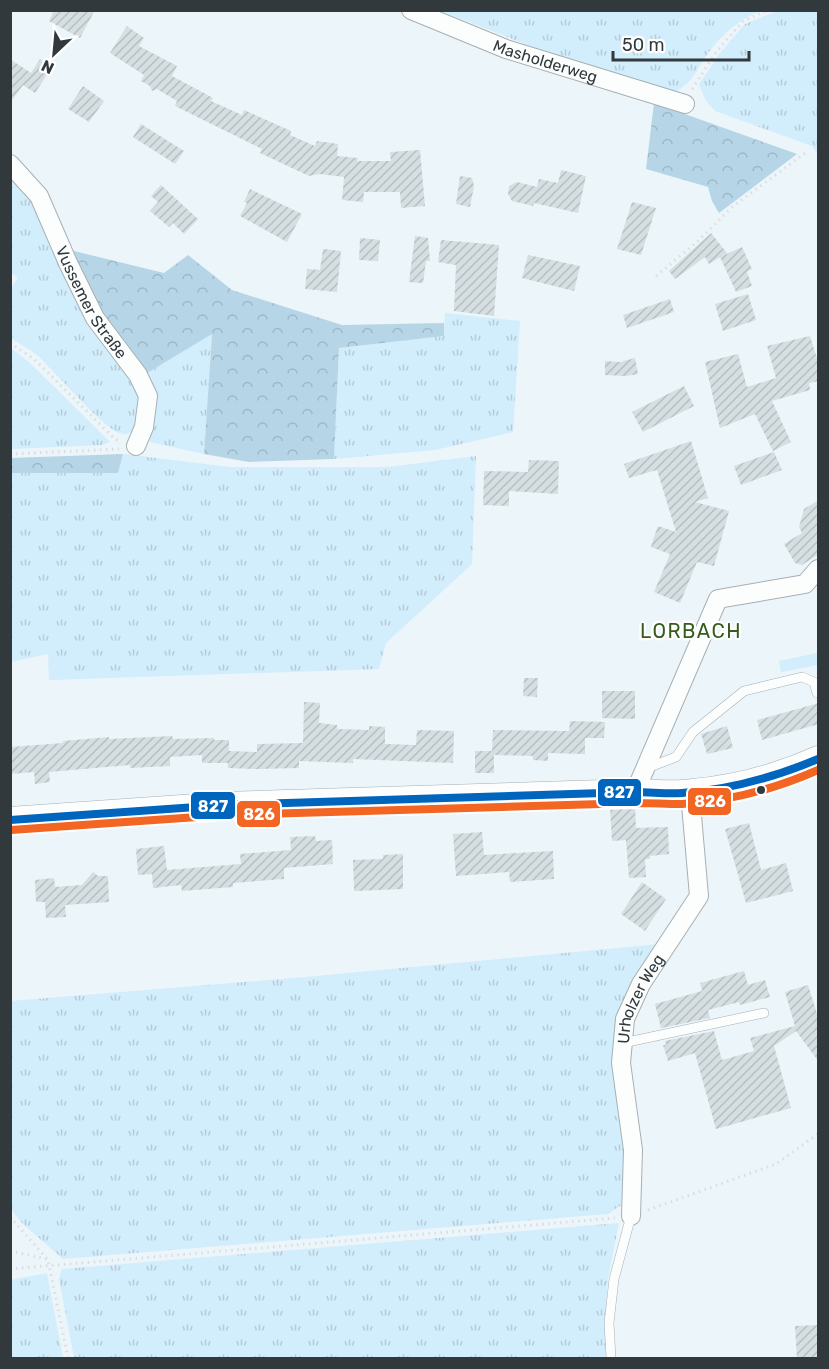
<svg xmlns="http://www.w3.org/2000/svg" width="829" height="1369" viewBox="0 0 829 1369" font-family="Rubik,sans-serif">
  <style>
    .grass { fill: url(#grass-tufts) }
    .forest { fill: url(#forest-crowns) }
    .garden { fill: #d2edfb }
    .building { fill: url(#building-hatch) }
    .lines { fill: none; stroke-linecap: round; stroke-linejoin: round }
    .lane-casing { stroke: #a7afb3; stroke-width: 10 }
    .street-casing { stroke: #a7afb3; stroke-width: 20 }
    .secondary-casing { stroke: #a7afb3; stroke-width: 27 }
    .path { stroke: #dbdddf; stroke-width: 3; stroke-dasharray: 1.5 4.5; stroke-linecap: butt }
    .lane { stroke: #fcfefe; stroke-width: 9 }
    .street { stroke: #fcfefe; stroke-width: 18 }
    .secondary { stroke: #fcfefe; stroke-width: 26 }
    .bus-1-casing { stroke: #fff; stroke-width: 12 }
    .bus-2-casing { stroke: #fff; stroke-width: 12 }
    .bus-1 { stroke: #0065bd; stroke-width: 8 }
    .bus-2 { stroke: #f26522; stroke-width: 8 }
    .bus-dot { fill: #31393d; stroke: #fff; stroke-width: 2 }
    .labels { text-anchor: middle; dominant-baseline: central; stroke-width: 4.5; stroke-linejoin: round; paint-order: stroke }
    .street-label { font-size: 16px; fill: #31393d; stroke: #fff }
    .quarter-label { font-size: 20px; letter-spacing: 1.5px; fill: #355b1e; stroke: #fff }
    .line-badge { stroke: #fff; stroke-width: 2 }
    .badge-label { font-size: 16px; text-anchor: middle; font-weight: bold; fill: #fff }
  </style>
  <defs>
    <pattern id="grass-tufts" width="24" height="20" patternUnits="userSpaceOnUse" patternTransform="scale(1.5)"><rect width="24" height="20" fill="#d2edfb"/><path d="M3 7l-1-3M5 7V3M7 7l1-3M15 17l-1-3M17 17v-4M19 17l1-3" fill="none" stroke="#b5ccd8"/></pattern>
    <pattern id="forest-crowns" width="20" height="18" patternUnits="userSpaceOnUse" patternTransform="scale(1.5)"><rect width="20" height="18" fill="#b6d6e7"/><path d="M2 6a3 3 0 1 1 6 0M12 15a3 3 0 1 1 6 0" fill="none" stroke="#9db8c7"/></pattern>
    <pattern id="building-hatch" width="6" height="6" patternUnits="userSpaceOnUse" patternTransform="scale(1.5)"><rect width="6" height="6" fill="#d5dee1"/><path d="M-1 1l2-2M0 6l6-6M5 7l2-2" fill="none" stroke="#b7bfc2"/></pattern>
  </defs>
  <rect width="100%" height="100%" fill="#ecf5f9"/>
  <path class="grass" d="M441,11H760C740,19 726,31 712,48C696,68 695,84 669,95L543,51Z
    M777,11H818V155L812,146L715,111L706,101L699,84L720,53L745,24Z
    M10,175L38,200L144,397C142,409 141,434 124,434C108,435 53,369 38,356C30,349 19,344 11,338L10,289L18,278L10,272Z
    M445,313L520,321L513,432L435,450L334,459L339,348L444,336Z
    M212,334L204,454L150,442L155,397L144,375Z
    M11,348L30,363L110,442L102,445L11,449Z
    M123,454L230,467H388L476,456L472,564L386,643L379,669L49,680L48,654L11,662L10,473H118Z
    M660,944L617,1018L627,1149L626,1202L608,1214L63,1259L22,1223L11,1209V1001L305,977Z
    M619,1223L608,1278L605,1321L608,1358H74L59,1279L62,1269Z
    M47,1273L63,1358H11V1280Z"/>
  <path class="forest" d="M654,103L797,154L719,213L712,201L708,187L646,169Z
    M70,250L164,273L188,255L232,290L342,325L444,323V336L339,348L334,459L249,462L204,454L212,334L144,375L97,314Z
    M123,454L118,473H11V458Z"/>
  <path class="garden" d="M817,653L818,665L781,672L779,661Z"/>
  <path class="building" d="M54,10H95L80,38L49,21Z
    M127,26L144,38L139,46L177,66L172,76L213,98L211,101L242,115L244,110L291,131L290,135L315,146L317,141L338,144L337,156L358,158L357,161H391L390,152L420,150L425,206L401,208L400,192H364L363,202L342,200L344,177L320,174L309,176L260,153L262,149L175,106L177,101L157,89L152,91L150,86L141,81L144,75L110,53Z
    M10,59L31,73L40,59L52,67L35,93L23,85L10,103Z
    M83,86L104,101L89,122L68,109Z
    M141,124L184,151L175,164L133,137Z
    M561,170L586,176L578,213L534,203L533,206L512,201L508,194L509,186L517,182L537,187L539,179L558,183Z
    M460,176L472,178L474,186L470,207L456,204Z
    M161,185L198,219L184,234L173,223L169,227L150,211L158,202L151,196Z
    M250,189L302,214L287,242L240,216L247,203L244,202Z
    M632,202L656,208L641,255L617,249Z
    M711,233L727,253L709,264L705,257L675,279L669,271Z
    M415,236L428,238L430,261H426L423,283L409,282Z
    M360,238L380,240L378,261L359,260Z
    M441,240L499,245L494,316L454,311L456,265L438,262Z
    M742,247L752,269L747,272L752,286L736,292L720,257Z
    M323,249L341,251L337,292L305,289L307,269L320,270Z
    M528,255L580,266L574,291L522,278Z
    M748,294L756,320L723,331L715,304Z
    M670,299L674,312L627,328L623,315Z
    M810,336L819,365V381L809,383L810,390L772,401L791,442L773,451L755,414L720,428L705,362L738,354L747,387L776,378L767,346Z
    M635,358L638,374L626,376L605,375V361L620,362Z
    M684,386L694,406L643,432L632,412Z
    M691,441L708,498L695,502L729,511L714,566L697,562L680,603L654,592L670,554L651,547L653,540L658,526L676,532L657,470L629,478L624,464Z
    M774,452L782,470L741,485L734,466Z
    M529,460L559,461L558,494L509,491V506L483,505L484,471L528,472Z
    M819,500V554L802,565L795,563L784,544L802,533L799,527L804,509Z
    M524,678H538L537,697L523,696Z
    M602,691H635V719L602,718Z
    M304,702L320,703L319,723L337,725V729L369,730V726L385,727V744L416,745L417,730L454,731L453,763L353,759V763L299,761V768L257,769L228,768V763H202V755L170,757V766L130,768V765L49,772L50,782L35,784L34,772L10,774V747L63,743V741L109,737V739L172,736L173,739L214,738V740H229V751L257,752V744L303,743Z
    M819,703V724L762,740L757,720Z
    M570,721L605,722L604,738H585V754L548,753V761L533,760V756L494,755V773H475V751H492L493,730L569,731Z
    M727,726L733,748L707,754L701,734Z
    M635,807L636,828L668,827L669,854L650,856V859H645L646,877L629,878L626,840L612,841L610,808Z
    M749,823L761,870L786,863L793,891L746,903L725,829Z
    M482,832L484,855L553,851L554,879L510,882L509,872L456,876L453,834Z
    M315,836L316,841L332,840L333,864L284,868V879L233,883V887L182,891L181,885L153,888L152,874L138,875L136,849L164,846L167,870L241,864L240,854L291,850L290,837Z
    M403,854V889L354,891L353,860L383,859V855Z
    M93,872L98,876H108L109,902L65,905L66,917L46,918L45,902H36L35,880L54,878L55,887L82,885Z
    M642,882L666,899L645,931L621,914Z
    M744,971L748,985L765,980L770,997L740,1005L739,1002L708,1010L710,1018L661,1028L655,1004L702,991L700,983Z
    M808,985L819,1020V1062L796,1031L774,1046L791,1108L716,1129L695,1053L668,1061L663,1045H666L665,1041L714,1031L722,1060L754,1051L750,1038L795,1026L785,992Z
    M819,1325V1359H797L795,1326Z"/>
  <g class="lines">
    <defs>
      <path id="lane" d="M647,768L676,757L693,732L744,691L802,677L814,682L817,693
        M623,1043L764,1013
        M611,1358L609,1323L614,1279L631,1216"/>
      <g id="street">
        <path id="s1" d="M411,10L506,49L685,104"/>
        <path id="s2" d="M10,164L39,196L68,263L95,318L138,375L148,396L144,427L136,446"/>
        <path d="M635,792L718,599L805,584L818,569"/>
        <path id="s3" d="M631,1216L633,1150L621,1063L625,1019L641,984L699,896L690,793"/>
      </g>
      <path id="secondary" d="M10,820L225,805L635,792C654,792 674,795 692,792C736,788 778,777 818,759"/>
    </defs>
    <use href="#lane" class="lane-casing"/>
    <use href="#street" class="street-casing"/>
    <use href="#secondary" class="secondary-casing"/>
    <path class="path" d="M692,89L717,51L743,21L768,10
      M656,276L696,243L732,207L808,151
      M10,343L34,359L115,439L120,441
      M10,454L119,449
      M648,1210L776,1164L818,1134
      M10,1217L48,1260L68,1358
      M10,1251L47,1259
      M10,1269L615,1218"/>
    <use href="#lane" class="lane"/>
    <use href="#street" class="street"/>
    <use href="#secondary" class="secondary"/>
    <defs>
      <path id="bus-1" d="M10,820L225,805L635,792C651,792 666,794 682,793C729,790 775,777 818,759"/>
      <path id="bus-2" d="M11,830L226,815L635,803C651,803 666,804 682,804C729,801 775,789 818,770"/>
    </defs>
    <use href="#bus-1" class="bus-1-casing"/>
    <use href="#bus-2" class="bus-2-casing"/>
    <use href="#bus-1" class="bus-1"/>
    <use href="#bus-2" class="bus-2"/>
  </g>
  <circle class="bus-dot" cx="761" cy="790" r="5"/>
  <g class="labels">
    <g class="street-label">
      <text stroke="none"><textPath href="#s1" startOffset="144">Masholderweg</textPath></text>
      <text stroke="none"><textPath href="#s2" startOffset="162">Vussemer Straße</textPath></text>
      <text stroke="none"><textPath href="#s3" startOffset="222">Urholzer Weg</textPath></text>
    </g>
    <g class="quarter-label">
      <text x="691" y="631">LORBACH</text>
    </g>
  </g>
  <g class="line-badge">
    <rect x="597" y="778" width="45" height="29" rx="6" fill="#0065bd"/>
    <rect x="687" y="787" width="45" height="29" rx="6" fill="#f26522"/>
    <rect x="190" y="791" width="46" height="29" rx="6" fill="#0065bd"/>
    <rect x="236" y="800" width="45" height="28" rx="6" fill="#f26522"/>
  </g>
  <g class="badge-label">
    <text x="619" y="798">827</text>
    <text x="710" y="807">826</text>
    <text x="213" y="812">827</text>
    <text x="259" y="820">826</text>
  </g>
  <rect width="829" height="1369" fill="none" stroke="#31393d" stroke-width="24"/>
  <g transform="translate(54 54) rotate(206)" stroke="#ffffff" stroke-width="4.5" paint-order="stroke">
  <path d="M0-4.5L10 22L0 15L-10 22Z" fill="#31393d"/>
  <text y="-9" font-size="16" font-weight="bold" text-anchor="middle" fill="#31393d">N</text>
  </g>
  <path d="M613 51v9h136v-9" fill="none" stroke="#31393d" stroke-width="3"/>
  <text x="622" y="51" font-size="18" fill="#31393d" stroke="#ffffff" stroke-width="4.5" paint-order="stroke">50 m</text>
</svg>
